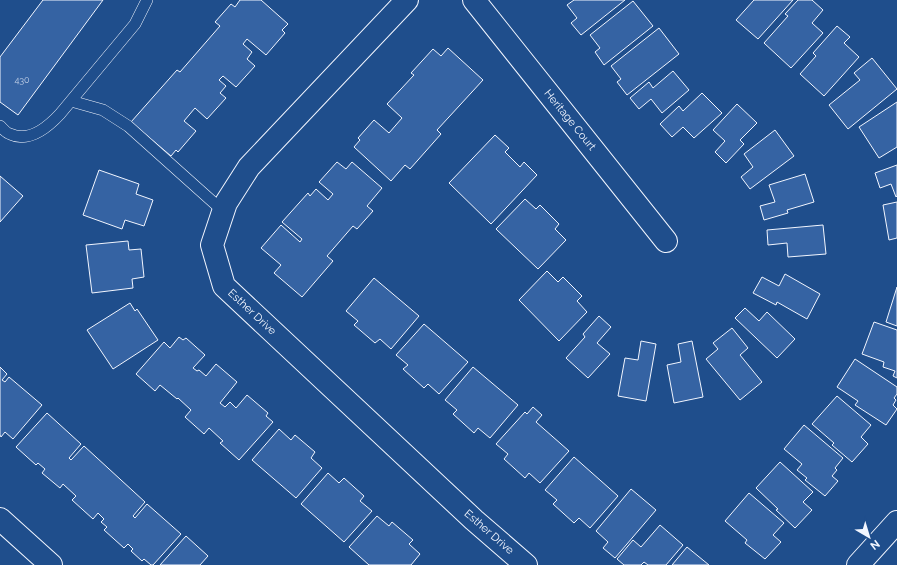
<svg xmlns="http://www.w3.org/2000/svg" width="897" height="565" viewBox="0 0 897 565" font-family="Raleway,sans-serif">
  <style>
    .building { fill: #3563a3; stroke: #f2f6ff }
    .lines { fill: none; stroke-linecap: round; stroke-linejoin: round }
    .lane-casing { stroke: #f2f6ff; stroke-width: 12 }
    .street-casing { stroke: #f2f6ff; stroke-width: 24 }
    .secondary-casing { stroke: #f2f6ff; stroke-width: 24 }
    .lane { stroke: #1f4e8c; stroke-width: 11 }
    .street { stroke: #1f4e8c; stroke-width: 22 }
    .secondary { stroke: #1f4e8c; stroke-width: 22 }
    .labels { text-anchor: middle; dominant-baseline: central; stroke-width: 3; stroke-linejoin: round; paint-order: stroke }
    .number-label { font-size: 9px; fill: #c3d1e8 }
    .street-label { font-size: 11px; fill: #f2f6ff; stroke: #1f4e8c }
  </style>
  <rect width="100%" height="100%" fill="#1f4e8c"/>
  <path class="building" d="M43,0H103L18,115L0,102V57Z
    M240,0H261L288,24L282,30L285,33L266,55L247,39L243,44L252,52L247,59L255,66L236,87L223,76L219,80L226,86L220,93L226,98L207,119L195,108L184,121L196,131L178,152L176,150L171,156L131,122L177,70L180,72L220,26L215,22L231,4L235,7Z
    M574,0H625L581,35L571,23L577,18L567,5Z
    M754,0H793L758,39L736,20Z
    M798,0H812L823,10L812,23L823,33L791,68L764,43L788,16L785,14Z
    M633,1L653,26L604,65L595,52L600,48L590,35Z
    M837,26L850,37L844,43L859,57L824,96L800,74L816,56L813,53Z
    M659,28L679,54L627,95L617,82L621,79L611,66Z
    M448,48L483,80L437,130L441,134L410,169L405,165L391,181L354,147L360,140L358,138L374,120L389,133L402,118L387,104L414,75L411,73L433,49L441,56Z
    M872,58L897,89L848,129L829,105L860,80L854,73Z
    M673,71L689,90L662,113L651,99L639,109L630,98L649,82L653,88Z
    M702,93L722,113L694,138L683,127L672,137L660,124L679,106L683,111Z
    M897,102V147L879,158L859,127Z
    M737,104L757,123L740,140L744,144L726,163L715,152L725,141L713,130Z
    M775,130L794,156L750,189L741,177L753,167L744,154Z
    M495,135L509,148L505,152L520,167L524,162L537,175L491,224L449,183Z
    M337,162L346,169L352,162L382,188L367,206L373,211L357,229L353,226L327,256L333,261L302,297L274,273L281,265L261,248L281,225L300,242L302,239L282,222L308,193L310,196L316,189L328,200L333,194L319,182Z
    M897,165V196L896,197L891,184L880,188L875,173Z
    M99,170L139,184L136,194L153,200L144,226L125,220L122,229L83,215Z
    M805,174L814,202L787,210L788,213L764,220L760,206L775,202L769,185Z
    M0,176L23,196L0,222Z
    M525,199L536,209L540,205L559,224L555,229L566,240L538,269L496,229Z
    M897,202V238L889,240L883,205Z
    M823,225L826,254L788,257L787,243L768,245L767,230Z
    M128,241L129,250L141,249L144,277L132,279L133,288L92,293L86,245Z
    M547,271L558,282L563,277L582,296L577,301L587,312L559,341L519,300Z
    M785,274L820,294L807,319L777,302L776,305L753,293L762,277L779,286Z
    M374,278L419,316L391,349L380,339L375,343L354,325L358,321L346,311Z
    M897,287V326L886,322Z
    M130,303L135,311L137,309L158,340L113,369L87,330Z
    M745,308L759,321L767,312L795,339L777,358L735,318Z
    M599,316L611,327L597,343L610,354L588,378L566,358L585,337L583,334Z
    M874,322L897,330V378L893,376L895,371L883,367L884,362L862,354Z
    M424,324L468,362L439,394L428,384L424,388L403,369L408,365L396,355Z
    M732,328L748,348L740,355L762,382L740,400L706,359L718,349L713,343Z
    M179,337L183,340L186,338L205,355L193,368L197,371L199,370L206,376L216,364L237,382L220,403L225,407L230,402L236,408L247,395L268,413L266,416L273,422L239,460L220,443L223,441L209,428L204,434L185,417L191,410L178,398L177,399L160,385L155,391L136,374L164,342L170,348Z
    M641,341L656,344L646,401L618,396L625,358L638,360Z
    M692,341L703,397L674,403L667,365L681,362L678,344Z
    M855,359L897,387V394L894,398L896,400L893,405L897,409L886,425L855,405L858,401L837,387Z
    M0,367L7,374L2,380L5,382L9,377L42,405L13,439L5,432L1,437L0,435Z
    M473,367L518,405L490,438L478,428L474,433L453,414L457,410L445,400Z
    M837,396L871,425L861,437L868,444L852,462L832,445L834,443L812,424Z
    M533,407L542,415L536,422L569,451L540,483L529,473L525,478L504,459L508,454L496,444L525,412L527,414Z
    M47,413L81,444L69,458L71,460L84,446L145,502L133,516L135,518L147,504L181,534L153,565H151L144,559L142,561L131,551L133,549L128,544L124,548L104,530L107,527L101,522L104,519L98,513L93,519L72,500L76,496L63,484L60,488L42,473L45,469L38,463L36,465L16,447Z
    M804,425L843,458L835,468L837,470L832,476L838,481L825,496L805,480L807,478L797,470L802,464L784,449Z
    M279,429L291,440L295,435L315,452L311,458L322,468L296,498L252,460Z
    M574,457L618,496L590,528L579,518L574,523L553,504L557,500L545,490Z
    M780,462L813,492L803,502L812,510L795,528L776,510L778,509L756,488Z
    M328,473L339,483L344,478L364,496L360,501L372,511L344,542L301,504Z
    M631,489L656,510L615,558L603,548L608,542L596,531Z
    M749,493L784,523L773,535L781,542L765,559L745,543L747,540L725,521Z
    M377,516L389,526L392,522L413,540L409,544L420,554L411,565H369L349,547Z
    M660,525L683,545L666,565H648L644,562L641,565H624L617,559L633,540L641,547Z
    M186,536L208,556L200,565H160Z
    M687,547L709,565H672Z"/>
  <g class="lines">
    <defs>
      <path id="lane" d="M71,101L103,110L128,126L223,211
        M0,126C3,129 6,133 10,134C29,143 48,127 60,114L135,24L147,0"/>
      <path id="street" d="M407,0L249,167L226,203L212,245L224,286L474,520L526,565
        M474,0L666,241
        M0,519L51,565"/>
      <path id="secondary" d="M858,565L897,522"/>
    </defs>
    <use href="#lane" class="lane-casing"/>
    <use href="#street" class="street-casing"/>
    <use href="#secondary" class="secondary-casing"/>
    <use href="#lane" class="lane"/>
    <use href="#street" class="street"/>
    <use href="#secondary" class="secondary"/>
  </g>
  <g class="labels">
    <g class="number-label">
      <text x="22" y="80">430</text>
    </g>
    <g class="street-label">
      <text transform="translate(570 120) rotate(51)">Heritage Court</text>
      <text transform="translate(252 312) rotate(43)">Esther Drive</text>
      <text transform="translate(489 532) rotate(41)">Esther Drive</text>
    </g>
  </g>
  <g transform="translate(869 537) rotate(142)" stroke="#1f4e8c" stroke-width="3" paint-order="stroke">
  <path d="M0-3L7 15L0 10L-7 15Z" fill="#f2f6ff"/>
  <text y="-6" font-size="11" font-weight="bold" text-anchor="middle" fill="#f2f6ff">N</text>
  </g>
</svg>
